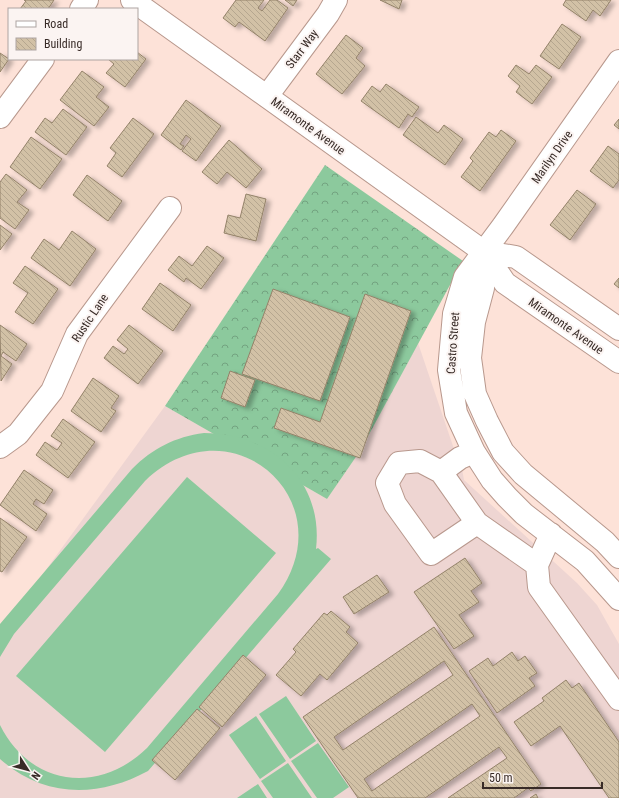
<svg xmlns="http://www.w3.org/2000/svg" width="619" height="798" viewBox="0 0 619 798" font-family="'Roboto Condensed',sans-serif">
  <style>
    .education { fill: #eed5d2 }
    .forest { fill: url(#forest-crowns) }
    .pitch { fill: #8cc99d }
    .building { fill: url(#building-back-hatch); stroke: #938269; fill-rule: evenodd; filter: url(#shadow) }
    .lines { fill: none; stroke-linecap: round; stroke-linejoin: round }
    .minor-casing { stroke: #b8988d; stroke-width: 24 }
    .major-casing { stroke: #b8988d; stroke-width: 24 }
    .minor { stroke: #fff; stroke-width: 22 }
    .major { stroke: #fff; stroke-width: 22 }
    .labels { text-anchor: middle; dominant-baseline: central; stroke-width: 4; stroke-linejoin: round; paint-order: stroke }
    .street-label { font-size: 12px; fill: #382b27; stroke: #fbf4f2 }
  </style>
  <defs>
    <pattern id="forest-crowns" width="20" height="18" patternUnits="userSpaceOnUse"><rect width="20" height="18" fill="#8cc99d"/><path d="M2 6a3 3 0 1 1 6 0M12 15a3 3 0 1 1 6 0" fill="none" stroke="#73a380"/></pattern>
    <pattern id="building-back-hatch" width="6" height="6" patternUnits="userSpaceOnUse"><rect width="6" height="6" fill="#d2c1a6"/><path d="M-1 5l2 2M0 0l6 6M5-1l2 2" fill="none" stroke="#b5a68f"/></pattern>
    <filter id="shadow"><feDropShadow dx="4.5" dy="2.5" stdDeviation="2" flood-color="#0004"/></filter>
  </defs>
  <rect width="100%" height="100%" fill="#fde2d8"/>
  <path class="education" d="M418,343L454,449L460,458L464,480L577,583L597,605L619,644V798H0V633L165,406L327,499L360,451Z"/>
  <path class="forest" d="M325,165L463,261L360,451L327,499L165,406Z"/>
  <path class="pitch" d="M204,433C270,433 324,480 316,549L318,548L331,559L148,771C98,798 44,798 0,759V725C30,786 99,795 147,748L278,594C346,500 230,399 145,481L14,634L0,657V624L132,469C153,448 175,437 204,433Z
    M187,477L276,553L105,752L16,676Z
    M286,696L316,741L290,759L259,714Z
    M256,716L286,761L260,779L229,735Z
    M318,743L349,787L333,798H317L291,761Z
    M288,763L312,798H273L261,781Z
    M258,784L267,798H237Z"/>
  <path class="building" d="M24,0H54L48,9H20L26,1Z
    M236,0H264L258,8L262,11L270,0H277L288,8L265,41L239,22L235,27L223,18Z
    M285,0H297L293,6Z
    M380,0H402L399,9Z
    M566,0H611L600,16L593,10L586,21L563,5Z
    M562,24L581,37L559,69L540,56Z
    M346,35L363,48L356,58L365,66L342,94L316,74Z
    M137,52L146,59L125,87L106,73L114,64L108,59H137Z
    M0,53L9,59L0,72Z
    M516,65L529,74L536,65L552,77L532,104L516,92L520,86L508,76Z
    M82,71L104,87L96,97L109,107L94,126L60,100Z
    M386,84L419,107L412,117L408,114L399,128L361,101L372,86L380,92Z
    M186,100L221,126L196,161L182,151L191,139L186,135L180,144L184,146L181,150L161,135Z
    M63,109L87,127L66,155L35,132L45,118L52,123Z
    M416,117L438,133L444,125L463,139L445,165L403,135Z
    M133,118L154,134L122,177L107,166L116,153L110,148Z
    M619,119V129L614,125Z
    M501,130L516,141L480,191L461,177L473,161L470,158L489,132L496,137Z
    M31,137L62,159L40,189L10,167Z
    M229,140L262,169L246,188L227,172L217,184L202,172Z
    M608,146L619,154V180L613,188L590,171Z
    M6,174L27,190L17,202L29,210L15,229L0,218V182Z
    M87,175L122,201L108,221L73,195Z
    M577,190L596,204L570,240L550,225Z
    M246,194L266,199L256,241L224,233L228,215L240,218Z
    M0,225L12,234L0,250Z
    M72,231L96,249L70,286L31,258L44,239L59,250Z
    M207,246L224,258L201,289L186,278L184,282L168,270L179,256L192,266Z
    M25,266L58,289L33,324L15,312L28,293L13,283Z
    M619,278V288L614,284Z
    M160,283L191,305L173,331L142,309Z
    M273,289L350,317L320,401L242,374Z
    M365,294L411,311L360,458L274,428L281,408L320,422Z
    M0,325L27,344L16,361L3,352L1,356L12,364L1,381Z
    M129,325L163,351L138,384L104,358L113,346L124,354L128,349L117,340Z
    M230,371L255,380L245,407L221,398Z
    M93,378L119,396L111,408L116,411L101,432L71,411Z
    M63,419L95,442L68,478L36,455L45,442L57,450L62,443L51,436Z
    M24,470L53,490L44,504L36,499L33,504L47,514L36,531L0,505Z
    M0,518L27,537L2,572L0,571Z
    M465,558L482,583L471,591L479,602L459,615L474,636L454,649L414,592Z
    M377,575L389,592L354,614L343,597Z
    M331,611L350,627L346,632L358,643L327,680L320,674L301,696L276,675L296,652L293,649L324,613L327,615Z
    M434,627L541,784L531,791L528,788L514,798H448L507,758L499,747L425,798H358L303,717ZM444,661L453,675L343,750L334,737ZM472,704L480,716L372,791L364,779Z
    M512,652L518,661L525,656L537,673L529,678L535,686L497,713L469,671L488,658L493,666Z
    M243,655L266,675L222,727L199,707Z
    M566,680L572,688L579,683L619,742V798H609L560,726L531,746L514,722L544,701L542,698Z
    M197,709L220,728L175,780L152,760Z
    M536,794L538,798H530Z"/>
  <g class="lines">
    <defs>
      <path id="minor" d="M81,9L87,0
        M619,61L503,226L465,277L454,314L449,370L456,413L474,452L492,480L507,497L524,514L585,561L619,599
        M267,96L328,14L336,0
        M0,117L43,59
        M484,252L483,288L474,322L470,358L475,394L487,421L503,452L523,474L605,542L619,557
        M0,447L18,434L52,391L77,334L170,208
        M441,472L477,523L431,554L395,504L387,483L399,463L420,461L441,472L460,458L474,452
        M477,523L537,565
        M551,534L537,565L539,587L619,699"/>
      <path id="major" d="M132,0L484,252L505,283L619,362
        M484,252L516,257L619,329"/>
    </defs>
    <use href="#minor" class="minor-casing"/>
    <use href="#major" class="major-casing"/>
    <use href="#minor" class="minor"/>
    <use href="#major" class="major"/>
  </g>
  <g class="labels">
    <g class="street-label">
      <text transform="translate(302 49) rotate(-53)">Starr Way</text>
      <text transform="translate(308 126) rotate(36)">Miramonte Avenue</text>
      <text transform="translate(552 157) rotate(-55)">Marilyn Drive</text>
      <text transform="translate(90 318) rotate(-56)">Rustic Lane</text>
      <text transform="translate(566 326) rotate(35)">Miramonte Avenue</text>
      <text transform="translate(453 343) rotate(-86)">Castro Street</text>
    </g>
  </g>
  <rect x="8" y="8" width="130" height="52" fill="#fbf4f2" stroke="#ada4a1"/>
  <rect x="16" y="21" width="20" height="6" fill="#ffffff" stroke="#ada4a1"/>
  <text x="44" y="28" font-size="12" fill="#382b27">Road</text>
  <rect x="16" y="38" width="20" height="12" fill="url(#building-back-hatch)" stroke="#ada4a1"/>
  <text x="44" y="48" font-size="12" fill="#382b27">Building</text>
  <g transform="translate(28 770) rotate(126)" stroke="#fbf4f2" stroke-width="3" paint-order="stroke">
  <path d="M0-3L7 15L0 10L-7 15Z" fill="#382b27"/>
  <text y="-6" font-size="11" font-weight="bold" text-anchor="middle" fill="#382b27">N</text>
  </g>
  <path d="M483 782v6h119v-6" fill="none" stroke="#382b27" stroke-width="2"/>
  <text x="489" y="782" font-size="12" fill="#382b27" stroke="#fbf4f2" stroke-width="3" paint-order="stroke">50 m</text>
</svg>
